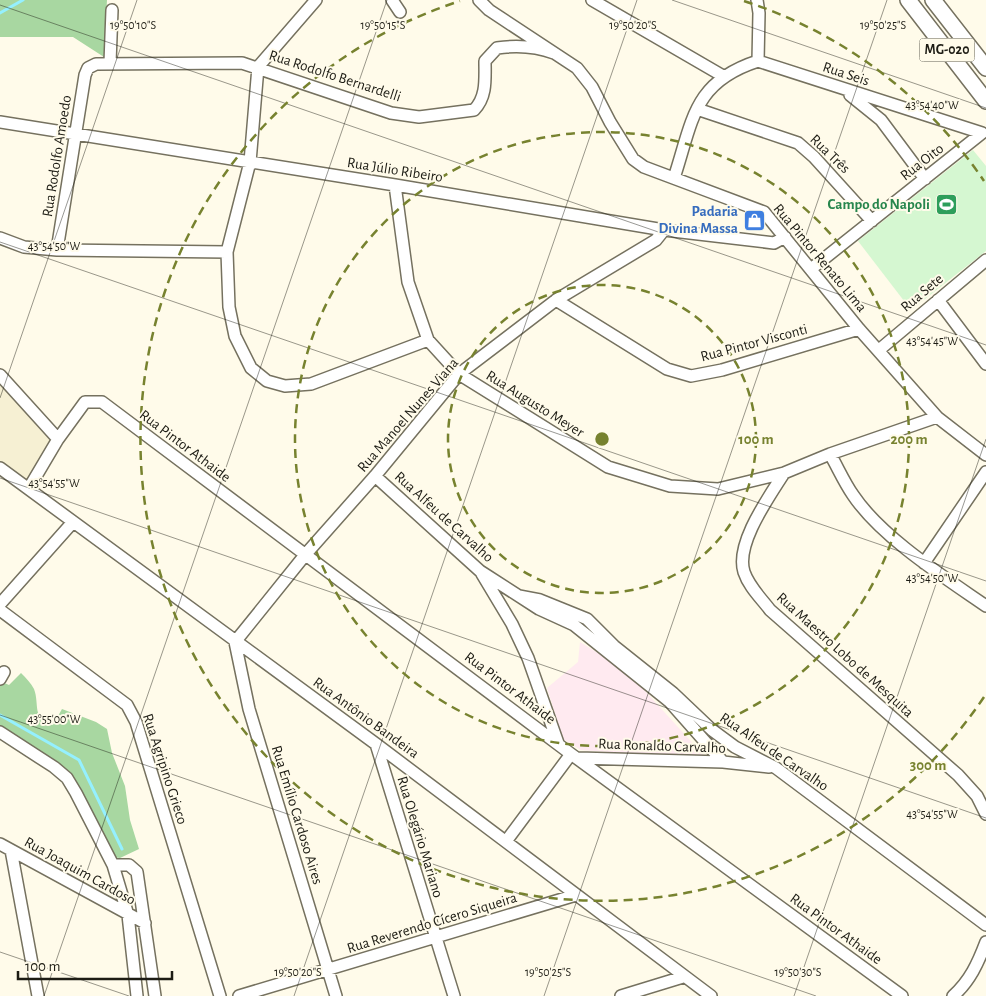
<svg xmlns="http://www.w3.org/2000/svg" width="986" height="996" viewBox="0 0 986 996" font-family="'Alegreya Sans',sans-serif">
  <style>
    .built { fill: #f6f0d3 }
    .education { fill: #ffeaf0 }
    .green { fill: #d5f7d1 }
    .forest { fill: #a8d7a1 }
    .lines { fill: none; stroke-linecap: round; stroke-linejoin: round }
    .stream { stroke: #95f0ff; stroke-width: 3 }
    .minor-casing { stroke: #75715f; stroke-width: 14 }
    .highway-casing { stroke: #75715f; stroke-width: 18 }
    .minor { stroke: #fff; stroke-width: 11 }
    .highway { stroke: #fff; stroke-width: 15 }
    .ticks { fill: none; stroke: #1d1c14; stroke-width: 1; stroke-opacity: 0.45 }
    .ring { fill: none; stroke: #77822f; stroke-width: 2.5; stroke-dasharray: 9 6 }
    .labels { text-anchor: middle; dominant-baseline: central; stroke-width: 4; stroke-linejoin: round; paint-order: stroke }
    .shield { fill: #fffbea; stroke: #615f54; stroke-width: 1 }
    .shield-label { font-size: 14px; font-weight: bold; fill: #1d1c14 }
    .street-label { font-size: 15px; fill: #1d1c14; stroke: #fffbea }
    .leisure-label { font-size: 15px; font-weight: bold; fill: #27864d; stroke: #fffbea; text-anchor: end }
    .shop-label { font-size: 15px; font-weight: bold; fill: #366cbe; stroke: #fffbea; text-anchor: end }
    .ticks-label { font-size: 12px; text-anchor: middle; fill: #1d1c14; stroke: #fffbea; stroke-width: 4; stroke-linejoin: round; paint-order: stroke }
    .centre { fill: #77822f; stroke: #fffbea; stroke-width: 2.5 }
    .ring-label { font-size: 15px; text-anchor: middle; font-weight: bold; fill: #77822f; stroke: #fffbea; stroke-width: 4; stroke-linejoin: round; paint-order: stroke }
  </style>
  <rect width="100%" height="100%" fill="#fffbea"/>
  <path class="built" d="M0,379L55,440L30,482L0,462Z"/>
  <path class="education" d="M580,642L626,670L707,759L581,750L563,739L547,688L578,662Z"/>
  <path class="green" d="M973,150L986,166V251L911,310L858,241Z"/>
  <path class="forest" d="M0,0H107L104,57L73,37H0Z
    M21,673C26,678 31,683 34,689C40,705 31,718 53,725L62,709L96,722L107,729L112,753L125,786L130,820L139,849L120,858L110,857L89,808L69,771L0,728V681L9,685Z"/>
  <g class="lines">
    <path class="stream" d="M0,13L23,0
      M0,715L79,760L122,849"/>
    <defs>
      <path id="minor" d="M316,0L258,67L250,162L227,252L229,307L235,336L251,368L267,381L285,386L311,384L428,340
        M392,0L400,12
        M479,0L489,10L577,68L592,87L610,122L633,159L644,167L764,212L859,329L937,417L986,455
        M592,0L723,76
        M757,0L759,13L758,61
        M758,61L982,133
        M110,63L112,10
        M850,95L881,120L925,179
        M697,109L798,143L814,157L872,221
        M0,122L395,185L664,230L774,243L785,237
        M674,178C693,120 693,82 758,61
        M395,185L408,282L428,340L459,374L608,467L670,486L718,489L784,473L830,454L937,417
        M0,238L24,247L57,250L227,252
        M57,250L85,75L88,68L96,64L242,63L391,113L419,117L474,110C487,97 485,79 485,61L497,48C518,45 535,46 554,53
        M811,269L982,133
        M556,300L667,369L691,376L722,370L859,329
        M938,300L986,364
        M879,350L986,260
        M0,375L58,439
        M830,454C838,468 844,482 853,495C881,537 944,577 986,606
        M0,468L376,744L711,996
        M784,473C769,497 735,544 744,572C749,587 761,598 770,610L958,775L977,796L986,814
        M375,476L480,571L539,609L574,625L670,702L723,762
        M29,488L58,439L85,402H102L571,754L902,996
        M924,563L986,472
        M482,574L512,624L528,658L558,743
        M519,596L540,600L587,619L614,646L673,693L712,730L735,747L776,768L986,925
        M0,604L73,522
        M0,610L127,705L136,722L220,996
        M235,642L305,555L375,476L459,374L556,300L656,240L664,230
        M235,642L249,709L336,996
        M0,679L4,672
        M0,732L54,767L67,778L76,793L113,865L128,915L137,996
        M376,744L454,996
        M578,758L723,762L769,767
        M507,840L571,754
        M0,844L145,923
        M11,850L38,996
        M113,865H129L137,872L155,996
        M239,996L576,895
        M621,996L683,977
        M953,996C970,981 978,963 986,942"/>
      <path id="highway" d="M908,0L986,101
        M933,0L986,68"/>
    </defs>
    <use href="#minor" class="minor-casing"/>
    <use href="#highway" class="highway-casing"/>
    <use href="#minor" class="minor"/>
    <use href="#highway" class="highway"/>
  </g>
  <path class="ticks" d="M672,0L986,108M0,5L986,345M0,242L986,581M0,398L137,0M0,478L986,818M0,715L816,996M0,952L129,996M44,996L387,0M294,996L637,0M544,996L887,0M794,996L986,439"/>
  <g class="ring">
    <circle cx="602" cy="439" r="154"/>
    <circle cx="602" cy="439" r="307"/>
    <path d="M984 697A461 461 0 1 1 460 1M744 1A461 461 0 0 1 984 181"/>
  </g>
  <defs>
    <symbol id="stadium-square" viewBox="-11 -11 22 22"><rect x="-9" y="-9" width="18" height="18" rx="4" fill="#2e9e5b" stroke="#fffbea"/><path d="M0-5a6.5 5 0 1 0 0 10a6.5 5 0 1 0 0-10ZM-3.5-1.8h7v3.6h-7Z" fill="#fff"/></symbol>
    <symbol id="shop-square" viewBox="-11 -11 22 22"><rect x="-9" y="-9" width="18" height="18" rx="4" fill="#3f7fe0" stroke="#fffbea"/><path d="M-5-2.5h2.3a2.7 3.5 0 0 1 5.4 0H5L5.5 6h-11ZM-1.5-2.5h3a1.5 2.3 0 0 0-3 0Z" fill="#fff"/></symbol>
  </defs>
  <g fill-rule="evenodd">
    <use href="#stadium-square" x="934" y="192" width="25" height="25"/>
    <use href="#shop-square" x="742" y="208" width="25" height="25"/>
  </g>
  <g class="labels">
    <rect class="shield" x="919.5" y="38.5" width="55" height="23" rx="4"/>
    <g class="shield-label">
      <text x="947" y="50">MG-020</text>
    </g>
    <g class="street-label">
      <text transform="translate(846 74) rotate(18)">Rua Seis</text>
      <text transform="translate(335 76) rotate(18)">Rua Rodolfo Bernardelli</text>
      <text transform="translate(830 154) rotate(44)">Rua Três</text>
      <text transform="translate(57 156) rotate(-81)">Rua Rodolfo Amoedo</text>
      <text transform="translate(922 162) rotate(-38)">Rua Oito</text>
      <text transform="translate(395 170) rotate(9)">Rua Júlio Ribeiro</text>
      <text transform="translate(820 258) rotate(50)">Rua Pintor Renato Lima</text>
      <text transform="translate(922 293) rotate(-40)">Rua Sete</text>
      <text transform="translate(754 343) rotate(-15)">Rua Pintor Visconti</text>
      <text transform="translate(535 404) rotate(32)">Rua Augusto Meyer</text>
      <text transform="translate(408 415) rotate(-49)">Rua Manoel Nunes Viana</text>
      <text transform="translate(185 446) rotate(37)">Rua Pintor Athaide</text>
      <text transform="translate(444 517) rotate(42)">Rua Alfeu de Carvalho</text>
      <text transform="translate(845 655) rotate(42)">Rua Maestro Lobo de Mesquita</text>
      <text transform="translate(510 688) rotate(37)">Rua Pintor Athaide</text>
      <text transform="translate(366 718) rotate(36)">Rua Antônio Bandeira</text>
      <text transform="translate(662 746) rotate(2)">Rua Ronaldo Carvalho</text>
      <text transform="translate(774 752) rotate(34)">Rua Alfeu de Carvalho</text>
      <text transform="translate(165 769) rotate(72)">Rua Agripino Grieco</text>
      <text transform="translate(297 815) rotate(73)">Rua Emílio Cardoso Aires</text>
      <text transform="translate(420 837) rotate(73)">Rua Olegário Mariano</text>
      <text transform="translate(80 871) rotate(29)">Rua Joaquim Cardoso</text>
      <text transform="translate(432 923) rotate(-17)">Rua Reverendo Cícero Siqueira</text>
      <text transform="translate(836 929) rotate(36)">Rua Pintor Athaide</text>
    </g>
    <g class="leisure-label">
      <text x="930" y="204">Campo do Napoli</text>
    </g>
    <g class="shop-label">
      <text x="738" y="211">Padaria<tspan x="738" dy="17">Divina Massa</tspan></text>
    </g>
  </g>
  <g class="ticks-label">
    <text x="133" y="29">19°50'10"S</text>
    <text x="383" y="29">19°50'15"S</text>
    <text x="633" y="29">19°50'20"S</text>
    <text x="883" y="29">19°50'25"S</text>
    <text x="932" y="109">43°54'40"W</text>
    <text x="54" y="250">43°54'50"W</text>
    <text x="932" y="345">43°54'45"W</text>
    <text x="54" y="487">43°54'55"W</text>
    <text x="932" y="582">43°54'50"W</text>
    <text x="54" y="723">43°55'00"W</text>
    <text x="932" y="818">43°54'55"W</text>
    <text x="298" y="976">19°50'20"S</text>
    <text x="548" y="976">19°50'25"S</text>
    <text x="798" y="976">19°50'30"S</text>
  </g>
  <circle cx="602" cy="439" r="8" class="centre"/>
  <g class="ring-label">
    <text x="756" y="444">100 m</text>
    <text x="909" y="444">200 m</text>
    <text x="928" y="770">300 m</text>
  </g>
  <path d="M18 971v8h154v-8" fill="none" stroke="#1d1c14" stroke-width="2.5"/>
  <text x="25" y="971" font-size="15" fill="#1d1c14" stroke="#fffbea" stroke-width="4" paint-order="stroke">100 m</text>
</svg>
